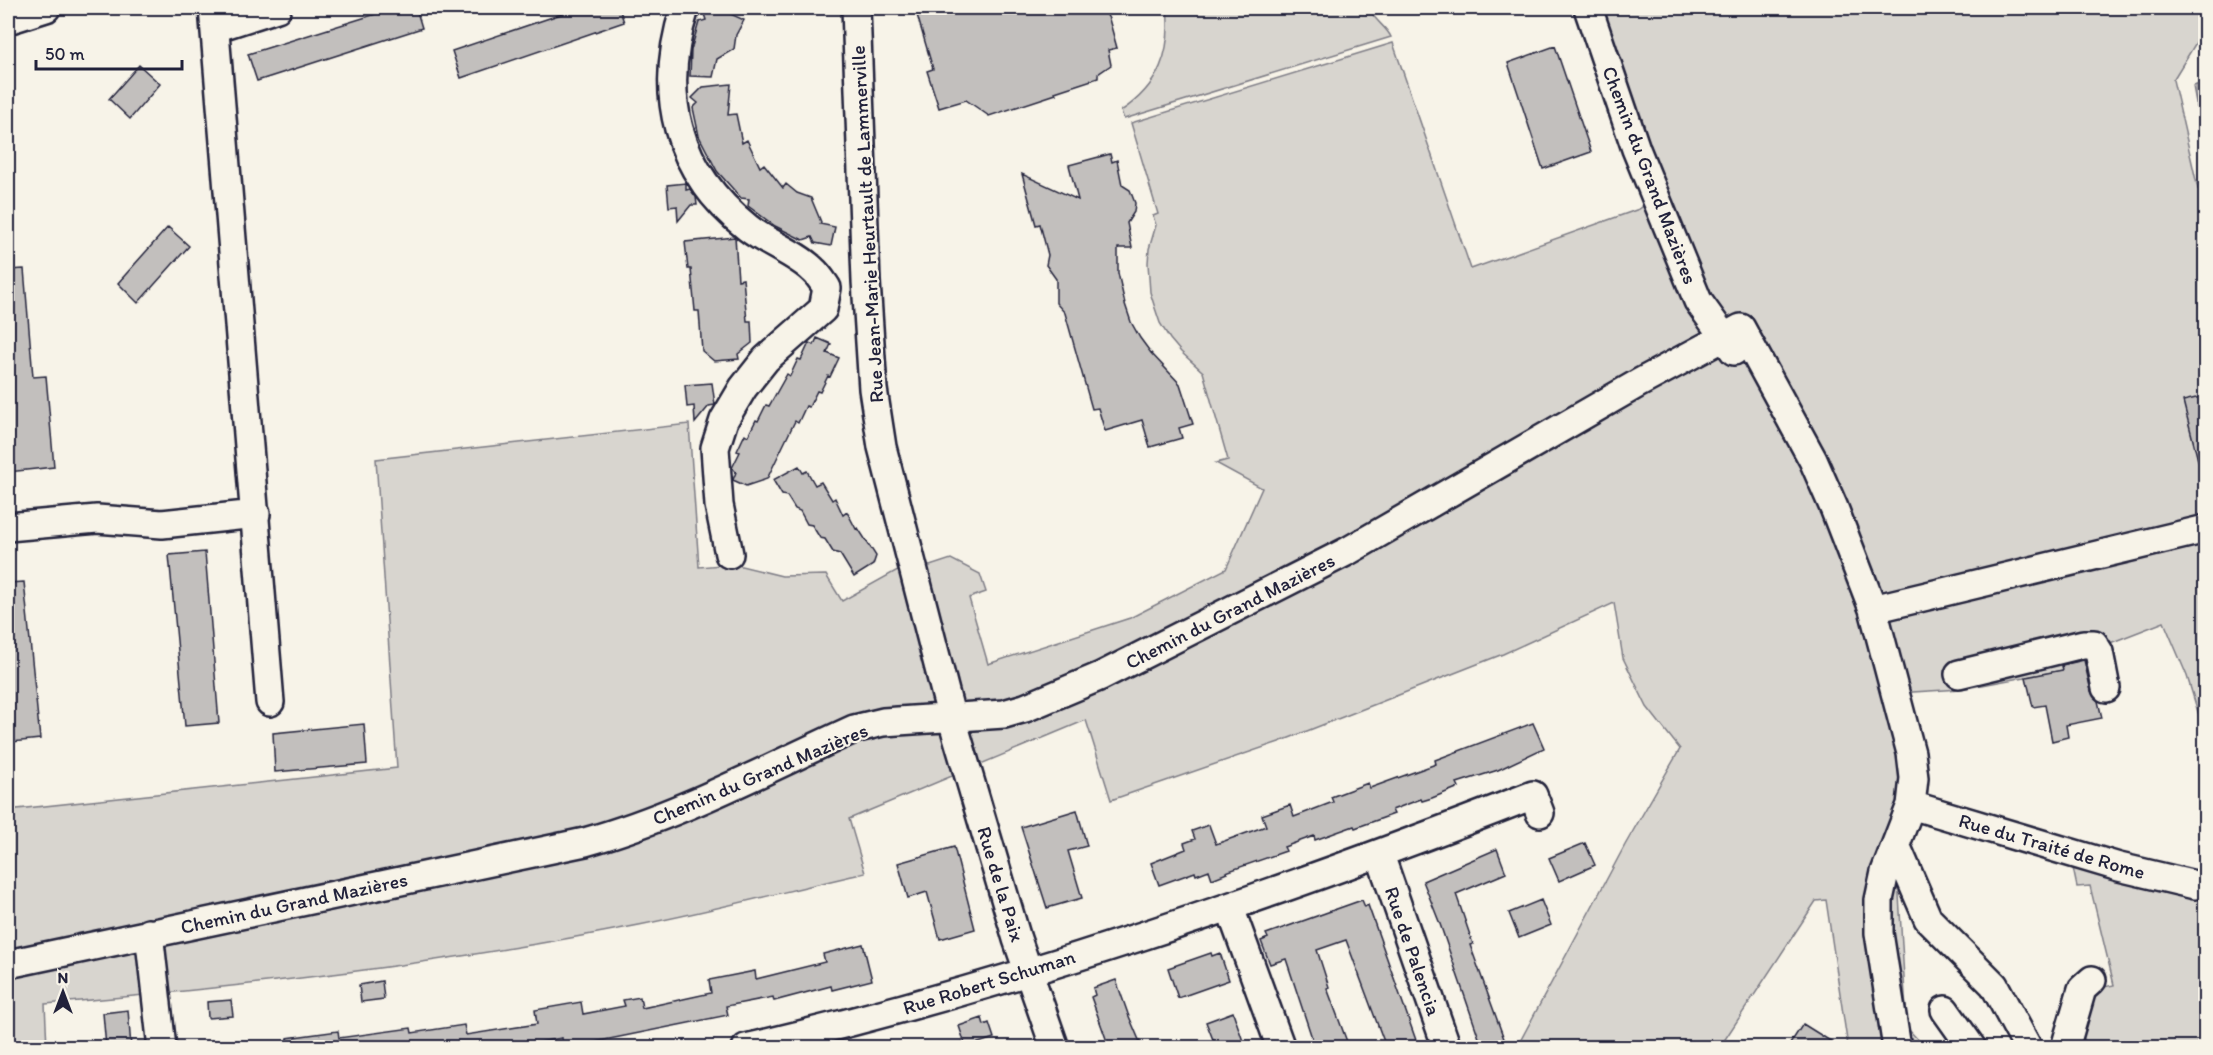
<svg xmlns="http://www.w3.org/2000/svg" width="2213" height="1055" viewBox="0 0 2213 1055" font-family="Itim,sans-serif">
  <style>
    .green { fill: #d8d5cf; stroke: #7d7c85; stroke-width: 1.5 }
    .water { fill: #aeabad; stroke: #76747f; stroke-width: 1.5 }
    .building { fill: #c2bfbd; stroke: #22223b; stroke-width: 1.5 }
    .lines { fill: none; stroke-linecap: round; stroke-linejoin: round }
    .minor-casing { stroke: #22223b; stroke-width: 32 }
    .minor { stroke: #f7f3e8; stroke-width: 27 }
    .labels { text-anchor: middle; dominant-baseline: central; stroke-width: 4.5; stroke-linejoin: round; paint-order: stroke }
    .street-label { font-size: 20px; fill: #22223b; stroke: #f7f3e8 }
  </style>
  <rect width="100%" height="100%" fill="#f7f3e8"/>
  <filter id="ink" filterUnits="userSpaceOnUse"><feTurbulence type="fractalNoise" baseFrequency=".0167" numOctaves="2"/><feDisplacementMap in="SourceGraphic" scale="12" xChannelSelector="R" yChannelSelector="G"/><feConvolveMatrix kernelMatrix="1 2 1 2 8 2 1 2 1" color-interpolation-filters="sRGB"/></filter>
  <g filter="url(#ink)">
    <path class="green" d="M1167,8H1369C1375,22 1385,25 1391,37L1124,119L1121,111C1159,86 1172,52 1167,8Z
      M1588,8H2205V28L2173,80L2198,189L2204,185L2206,190L2205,735L2187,676L2164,622L2092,650L2060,657L2063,670L1961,689L1897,693L1911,753L1896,845L1907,1028L1925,1047H1848L1826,900L1816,901L1720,1047H1517L1625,845L1680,749L1647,707L1623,658L1614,603L1503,654L1279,742L1111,800L1086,720L849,819L865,873C790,890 715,910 639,925C443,964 244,987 45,1004L47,1047H8V810L397,768L376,459L689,424L699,567L733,564L782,576L826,575L842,601L912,562L930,566L951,559L980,574L986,592L969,598L988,664L1130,618L1226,569L1262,488L1216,463L1228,460L1203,372L1181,352L1170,339L1160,323L1155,308L1150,292L1148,263L1149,249L1156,225L1153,216L1158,214L1131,123L1393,43L1471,269L1639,209L1655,198Z
      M2073,868L2098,870L2193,894L2205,899V1047H2088L2081,1033L2084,991L2114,985L2090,886L2077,887Z"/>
    <path class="water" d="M2200,84L2205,112V153L2193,86Z"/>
    <path class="building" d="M395,8H416L422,28L257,81L248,54Z
      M579,8H619L624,22L461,78L452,51Z
      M702,8H726L724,11L744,20L736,35L734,49L717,59L713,77L690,76L691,50L699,22L706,20Z
      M915,8H1103L1109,19L1117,48L1108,50L1111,65L1098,74V78L1055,92L1056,94L989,116L966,100L939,108L927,71L933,69Z
      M1555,46L1591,152L1543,169L1508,63Z
      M139,65L160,84L130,119L109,99Z
      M731,84L728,115L736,114L742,143L747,140L760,167L764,164L783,188L786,184L797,193L811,198L821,222L820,224L835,227L831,246L815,243L812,237L803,240L775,226L748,206L749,199L741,198L717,171L699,136L693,108L698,103L692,98L703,87Z
      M1110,154L1112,162L1117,160L1122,185L1130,190L1135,203L1134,212L1127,223L1132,248H1118V273L1125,304L1131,322L1140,338L1151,353L1180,384L1193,424L1179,428L1182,438L1150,447L1142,420L1105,431L1098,408L1092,409L1065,313L1056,303V279L1046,265L1048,255L1040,224L1036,225L1022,174L1078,200L1069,165Z
      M686,183V190L690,189L696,197L697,205H691L678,221L677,206L669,207L667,185Z
      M168,227L189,246L138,303L118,283Z
      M735,237L738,280L743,279L747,321H751L752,343L738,354L739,359L714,361L702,351L699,311H695L691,269H688L685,242Z
      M24,269L33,377L46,376L54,467L8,472V270Z
      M817,338L831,344L827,353L839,358L830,377L828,376L820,392L817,391L809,407L806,406L798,423L795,421L767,479L746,486L733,480L736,472L732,468L740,452L737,451L745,434L748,436L756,420L758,421L766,405L769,406L787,374L790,376L798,359L801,360L809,343L814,345Z
      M712,383L715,405L709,406L695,423L694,406L687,407L685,385Z
      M2205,396V467L2200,468L2183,401Z
      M799,466L803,473L807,471L815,485L821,482L832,500L835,498L843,515L847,512L856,529L858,528L876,556L873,565L854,577L840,554L833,552L825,539L820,538L812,525L807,524L800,511L795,509L787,496L782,495L773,480Z
      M205,552L219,723L185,726L169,555Z
      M24,582L40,739L12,742L8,692V583Z
      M2084,660L2091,691L2098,701L2102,718L2066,725L2068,737L2052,741L2045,705L2033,707L2026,677L2063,670L2062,665Z
      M1533,723L1544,748L1498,770L1457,783L1459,787L1432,798L1422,801L1421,799L1392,810L1394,814L1355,828L1354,826L1315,840L1314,836L1284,847L1286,851L1226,872L1227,873L1212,879L1209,870L1196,875L1195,872L1159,885L1151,863L1186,849L1184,843L1195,839L1192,831L1209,825L1216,844L1266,826L1262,815L1290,805L1294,817L1333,802L1331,797L1368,783L1370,788L1436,764L1435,760Z
      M364,724L367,764L275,772L273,733Z
      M1077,810L1087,846L1068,851L1082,898L1047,908L1021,827Z
      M1585,843L1595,865L1559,881L1549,858Z
      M954,847L975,929L940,939L927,892L908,898L898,863Z
      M1497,849L1506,873L1456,894L1473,944L1470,945L1507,1047H1494L1479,1038L1440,924L1423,881Z
      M1362,900L1365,907L1368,905L1417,1043L1405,1047H1386L1346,940L1317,950L1329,987L1327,988L1349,1047H1315L1286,959L1270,964L1261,941L1268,938L1266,934Z
      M1541,900L1551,925L1519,938L1509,913Z
      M863,944L872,980L832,990L831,986L774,1001L773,997L726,1006L728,1015L580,1045L563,1047L562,1038L528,1044L529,1047H288L287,1038L338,1031L339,1038L411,1028L412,1033L464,1025L466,1035L537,1024L535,1010L581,1002L583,1014L625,1006L623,1000L640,997L642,1008L711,993L709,980L755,971L756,979L825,962L823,954Z
      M1211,953L1212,956L1220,953L1229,980L1178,998L1168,968Z
      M1116,980L1128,1014L1142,1047H1109L1091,997L1095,995L1093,988Z
      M382,981L384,999L361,1002L359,985Z
      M231,1000L233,1016L208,1018L207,1002Z
      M128,1010L131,1047H106L103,1013Z
      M1233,1012L1245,1047H1216L1206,1022Z
      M982,1018L984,1025L989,1023L994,1038L966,1047L959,1026Z
      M1803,1024L1840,1047H1788Z"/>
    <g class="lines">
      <defs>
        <path id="minor" d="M213,8L270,702
          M685,8C657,94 676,171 748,228C767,243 797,254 813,270C819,275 823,282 827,288L823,309L766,359L743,388L724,420L715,448L719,505L729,554
          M856,8L866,281L873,389L882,447L952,719L1017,939L1055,1048
          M1588,8L1636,149L1698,301L1734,351
          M8,20L46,8
          M215,28L277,8
          M8,527L97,519L162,524L256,514
          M1873,609L2206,529
          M1959,674L2083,644H2094L2099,652L2106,688
          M1911,805L2119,867L2195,885
          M1896,845L1928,919L1994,985L2028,1048
          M1380,855L1447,1048
          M1230,908L1281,1048
          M149,933L162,1048
          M8,964L585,842C678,816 766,769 854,729L883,722L1004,714L1025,708L1101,676L1348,551L1639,383L1741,328L1813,460L1834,508L1873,609L1911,753L1914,778L1911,805L1885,872L1879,900V933L1897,1048
          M1945,1010L1972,1048
          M746,1048C1015,985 1276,895 1533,795L1540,813
          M2065,1048L2082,989L2092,980"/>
      </defs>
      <use href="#minor" class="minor-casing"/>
      <use href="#minor" class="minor"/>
    </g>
  </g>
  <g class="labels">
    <g class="street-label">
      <text transform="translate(1650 175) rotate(69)">Chemin du Grand Mazières</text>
      <text transform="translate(867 224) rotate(-93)">Rue Jean-Marie Heurtault de Lammerville</text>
      <text transform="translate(1230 611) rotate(-27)">Chemin du Grand Mazières</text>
      <text transform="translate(760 774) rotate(-23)">Chemin du Grand Mazières</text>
      <text transform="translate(2052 846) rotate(16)">Rue du Traité de Rome</text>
      <text transform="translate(1001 884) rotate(73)">Rue de la Paix</text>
      <text transform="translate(294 903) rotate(-12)">Chemin du Grand Mazières</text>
      <text transform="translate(1413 951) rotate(71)">Rue de Palencia</text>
      <text transform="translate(989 982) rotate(-17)">Rue Robert Schuman</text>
    </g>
  </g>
  <rect width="2213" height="1055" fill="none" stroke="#f7f3e8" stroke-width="30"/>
  <rect x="15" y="15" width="2183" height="1025" fill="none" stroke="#22223b" stroke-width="2" filter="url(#ink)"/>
  <g transform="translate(63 992)" stroke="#f7f3e8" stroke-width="4.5" paint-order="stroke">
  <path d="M0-4.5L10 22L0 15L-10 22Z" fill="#22223b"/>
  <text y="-9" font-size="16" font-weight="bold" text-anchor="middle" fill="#22223b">N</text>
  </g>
  <path d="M36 60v9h146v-9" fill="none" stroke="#22223b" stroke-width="3"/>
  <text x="45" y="60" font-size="18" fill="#22223b" stroke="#f7f3e8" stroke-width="4.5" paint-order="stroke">50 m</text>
</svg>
